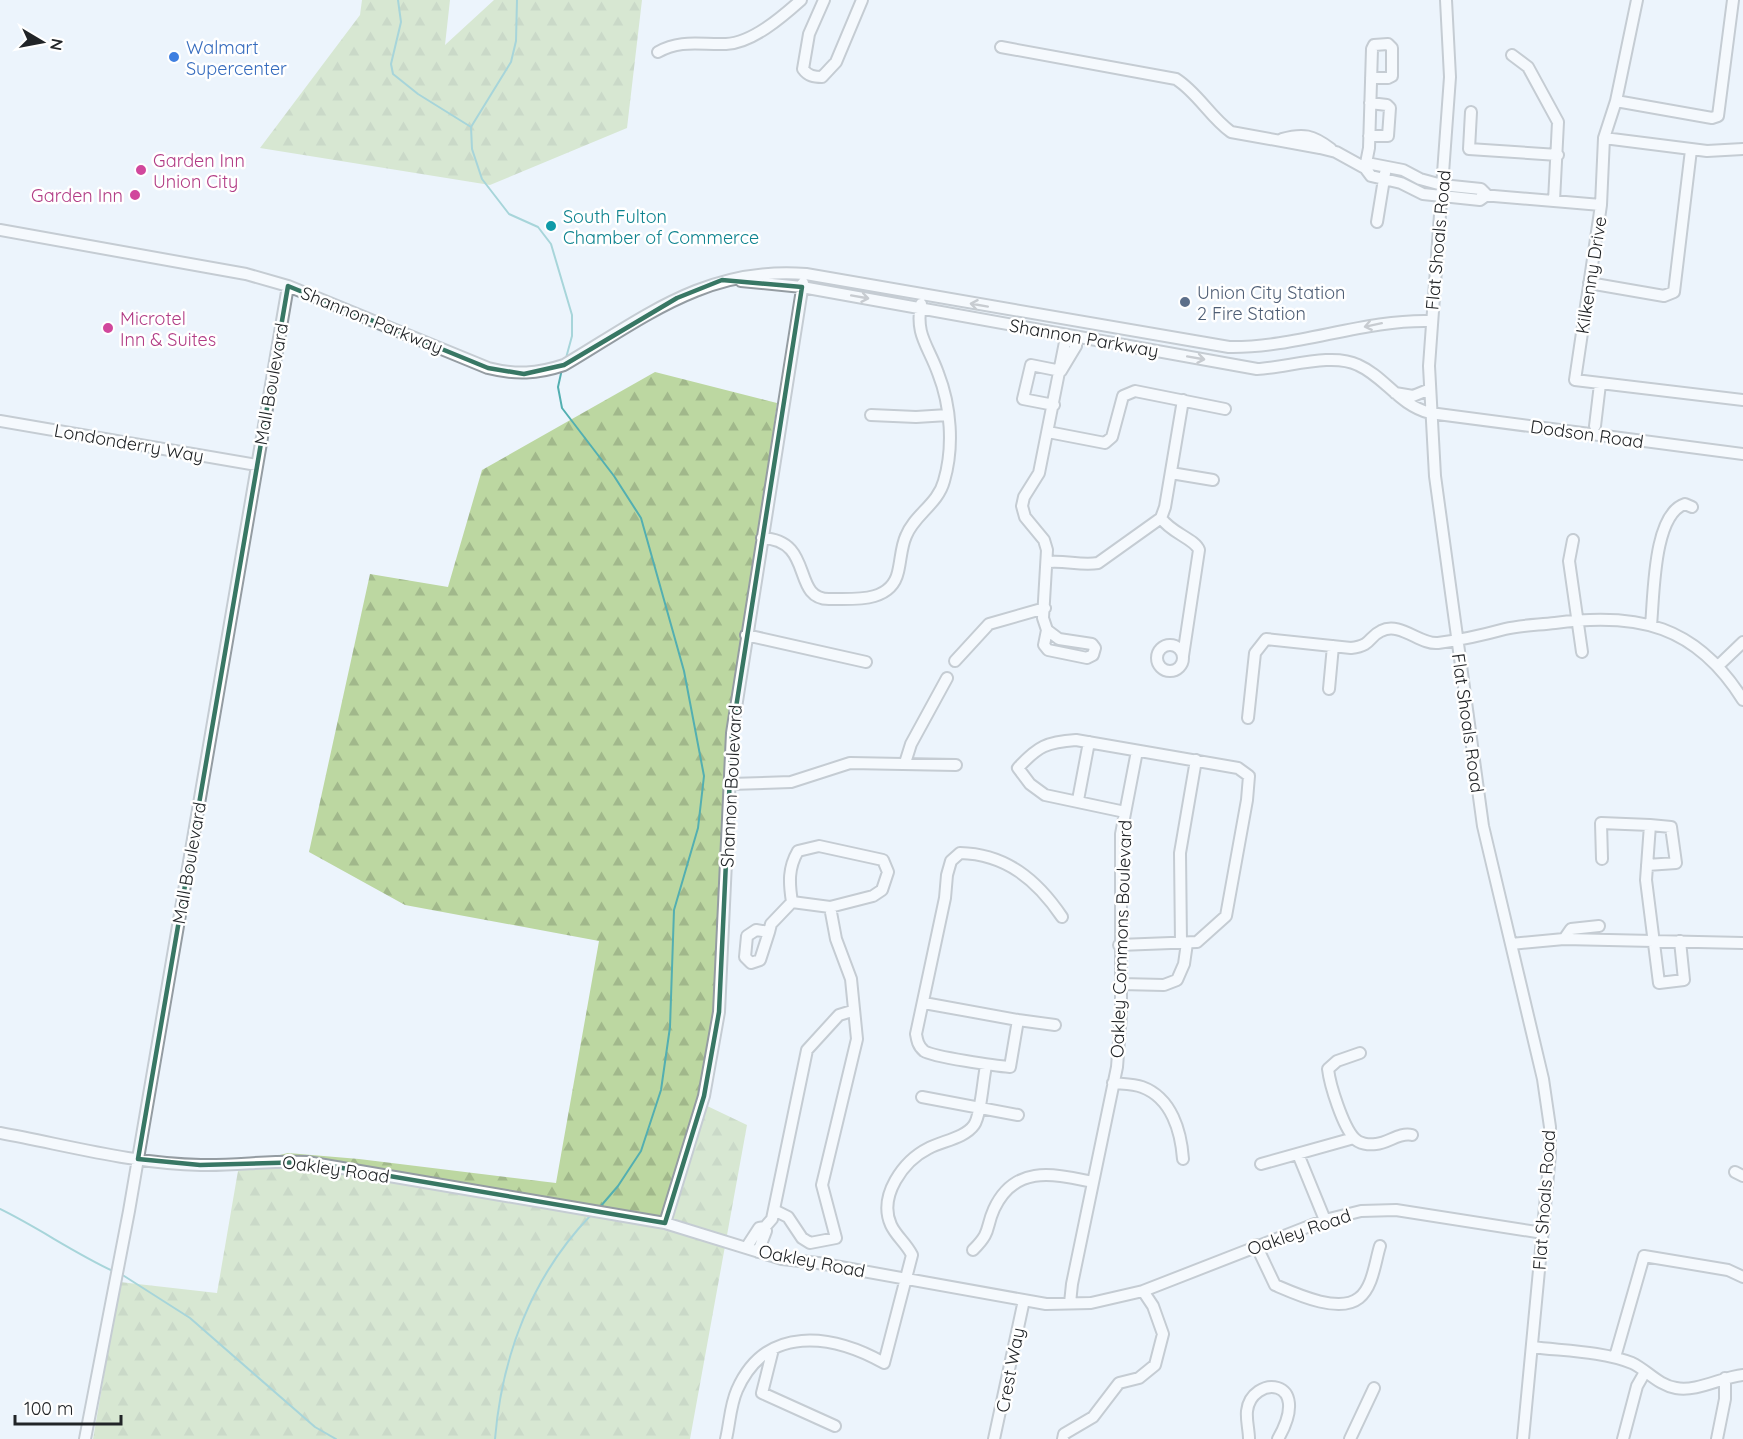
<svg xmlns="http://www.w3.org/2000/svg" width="1743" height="1439" viewBox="0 0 1743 1439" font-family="Quicksand,sans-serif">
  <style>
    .forest { fill: url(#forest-firs) }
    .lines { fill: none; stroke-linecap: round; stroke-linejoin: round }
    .stream { stroke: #53afb1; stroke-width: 2 }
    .minor-casing { stroke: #949ca2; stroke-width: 14 }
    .minor { stroke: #fff; stroke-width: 10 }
    .oneway { stroke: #9b9c9e }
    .marked { fill: none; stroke: #387764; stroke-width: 4.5; stroke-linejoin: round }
    .shop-dot { fill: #3f7fe0; stroke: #fff; stroke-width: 2 }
    .hotel-dot { fill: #d1479c; stroke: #fff; stroke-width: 2 }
    .culture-dot { fill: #0f9aa8; stroke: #fff; stroke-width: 2 }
    .service-dot { fill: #5c6f8a; stroke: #fff; stroke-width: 2 }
    .labels { text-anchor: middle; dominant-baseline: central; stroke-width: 5; stroke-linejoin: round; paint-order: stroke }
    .shop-label { font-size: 18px; fill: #366cbe; stroke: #fff; text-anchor: start }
    .hotel-label { font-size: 18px; fill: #b23c85; stroke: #fff; text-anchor: start }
    .culture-label { font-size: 18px; fill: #0d838f; stroke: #fff; text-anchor: start }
    .street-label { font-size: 18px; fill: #212427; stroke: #fff }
    .service-label { font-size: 18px; fill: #4e5e75; stroke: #fff; text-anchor: start }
  </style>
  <defs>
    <pattern id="forest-firs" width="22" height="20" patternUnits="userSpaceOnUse" patternTransform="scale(1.5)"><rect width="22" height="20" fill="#bcd7a1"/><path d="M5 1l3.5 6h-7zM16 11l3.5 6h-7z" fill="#a1b88b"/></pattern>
  </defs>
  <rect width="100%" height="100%" fill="#ecf4fc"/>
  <path class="forest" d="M362,0H450L445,45L494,0H642L627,128L490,185L260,148L360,15Z
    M655,372L777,403L724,791L720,955L703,1104L747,1125L690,1439H93L120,1282L217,1293L239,1165L288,1153L359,1159L556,1183L599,941L405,905L309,852L370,574L448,587L482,470Z"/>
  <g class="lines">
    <path class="stream" d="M398,0L401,22L391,64L393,74L418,94L471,127
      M517,0L516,41L511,62L471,127L472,149L482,179L509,214L538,227L551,244L572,315V336L566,358
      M562,369L558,387L562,408L614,476L641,518L684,671L704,776L698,828L674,910L670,1027L661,1090L641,1151L618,1186L600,1207
      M0,1209C39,1228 74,1253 113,1271
      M121,1274L190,1318L315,1427L336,1439
      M495,1439C502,1355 532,1276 591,1215"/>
    <defs>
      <path id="minor" d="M824,0L809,34L803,69C808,76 814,77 822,77L836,62L862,0
        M1446,0L1450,77L1429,366L1435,476L1483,826L1543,1079L1550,1127V1154L1523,1439
        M1637,0L1616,101L1604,138L1601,205L1575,380L1743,400
        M1001,47L1176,79C1198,93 1210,117 1231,132L1320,148L1336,152L1365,168L1369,148L1372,49L1374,45L1388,44L1392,48V76L1388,78H1371
        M658,52C681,39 701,45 726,44C752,43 782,17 801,0
        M1512,55L1528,67L1558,122L1554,201
        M1616,101L1712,118L1718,116L1733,0
        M1471,112L1469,149L1558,155
        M1369,136H1388L1390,108L1387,105L1370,103
        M1604,138L1707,151L1743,149
        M1282,139C1303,133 1313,135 1331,149
        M1372,164L1403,170L1420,179L1442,185L1481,189L1487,195L1480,200L1423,194L1401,183L1371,176L1365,168Z
        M1482,195L1601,205
        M1377,222L1385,173
        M0,230L246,274L288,286L488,368C516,375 537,374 564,365C645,317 707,266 806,274L1229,347C1298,348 1363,319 1431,321
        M741,281L802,287L1257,369C1286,368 1332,352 1358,365C1385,377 1399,405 1430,413L1743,454
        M1589,283L1664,296L1674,292L1691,150
        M1395,393L1413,396L1430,389
        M1054,405L1023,399L1031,365L1061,371
        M871,415L916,417L948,415
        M0,421L257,465
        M1595,426L1600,384
        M1048,432L1105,443L1112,437L1123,396L1135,391L1225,409
        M1171,473L1213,480
        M1161,518C1171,533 1195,539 1199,550L1183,656
        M762,538C815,540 791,599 829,599C854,599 891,603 898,572C901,560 901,547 906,536C914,515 938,504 944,481C954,447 951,406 938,373C928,345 915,335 921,304
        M1573,540L1569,561L1582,652
        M1048,562C1065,560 1081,566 1098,563L1161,518L1165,507L1183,400
        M1651,625C1654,596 1653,514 1685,504L1692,507
        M1047,630L1043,618L1047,550L1044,540L1025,517L1022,506L1024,497L1039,473L1065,342L1072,340L1076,346L1061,371
        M1047,630L1059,639L1092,644L1095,648L1093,655L1087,658L1048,650L1044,645Z
        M746,635L866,662
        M1157 658a13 13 0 1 1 26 0a13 13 0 1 1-26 0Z
        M955,661L989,624L1045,608
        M1718,666L1743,642
        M1329,689L1333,646
        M1248,718L1255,653L1266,639L1351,648C1373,645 1368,637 1381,631C1400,621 1420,645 1438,643C1461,640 1483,635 1505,629C1521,625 1538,625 1555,623C1638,612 1696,625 1743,700
        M905,763L911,744L947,678
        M730,784L791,782L850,763L956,765
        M1078,800L1089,742
        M819,846L883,860L888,872L882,890L873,896L830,907L792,902C789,883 788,868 798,851Z
        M1602,859L1601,823L1650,825L1646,880L1659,983L1684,980L1680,941
        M1647,865L1676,863L1671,827L1650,825
        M756,930L769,932L760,960L751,963L745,957L747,936Z
        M769,932L771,924L792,902
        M1564,939L1571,929L1599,926
        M1181,943L1180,853L1196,760
        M1511,944L1564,939L1743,943
        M1119,945L1197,942L1226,916L1247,800L1249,776L1238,768L1076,740C1047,742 1038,746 1018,768L1030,784L1045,795L1125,812
        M1121,984L1164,985L1177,980L1184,964L1187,943
        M924,1003L1018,1020L1010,1067C997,1066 933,1057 924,1051C918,1046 917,1040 916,1034L945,898L947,875L951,861L960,853C1006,854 1037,880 1062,917
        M1018,1020L1055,1025
        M1360,1053L1337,1061L1328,1069C1330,1086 1343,1126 1354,1138C1359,1144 1369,1145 1376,1144C1389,1143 1399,1132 1412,1135
        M1113,1083C1123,1084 1134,1084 1142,1087C1172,1098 1181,1132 1183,1159
        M922,1097L1018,1115
        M0,1133C66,1145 134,1164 201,1165C236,1166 271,1160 307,1162L665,1223L782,1259L818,1263L1046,1304L1091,1303L1143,1291L1325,1220L1361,1211L1396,1210L1543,1233
        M1298,1154L1325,1220
        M1261,1164L1354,1138
        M1735,1172L1743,1176
        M774,1210L788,1217L802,1238L810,1243L836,1238L822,1185L857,1039L851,979L836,939L830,907
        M665,1223L704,1096L719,1012L732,733L803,283
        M1256,1245L1275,1285C1296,1294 1339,1314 1359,1298C1373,1287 1375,1262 1380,1246
        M746,1248L759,1228L765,1227L772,1219L807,1050L839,1015L852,1011
        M973,1250C992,1231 985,1229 994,1209C1015,1164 1054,1174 1093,1182
        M758,1252L766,1231L765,1227
        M1070,1303L1072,1284L1117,1067L1121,1015V834L1137,751
        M1532,1347C1564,1351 1602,1351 1632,1363C1647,1370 1658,1385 1676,1388C1697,1392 1722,1377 1743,1375
        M773,1349L762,1393L835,1426
        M1615,1357L1644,1256L1728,1270L1743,1277
        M85,1439L129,1211L288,286
        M726,1439C730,1422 730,1406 737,1390C766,1324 832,1334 884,1363L912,1255C906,1243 896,1236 891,1225C878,1196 903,1161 929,1148C942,1141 965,1138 974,1125C981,1115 983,1079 986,1066
        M994,1439L1024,1300
        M1063,1439L1064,1434L1093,1417L1119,1383L1139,1378L1155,1365L1163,1334L1153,1306L1143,1291
        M1249,1439C1249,1430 1246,1420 1247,1411C1251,1375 1314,1376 1278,1439
        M1350,1439L1374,1388
        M1623,1439L1637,1386L1645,1372
        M1717,1439L1725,1399V1378"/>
    </defs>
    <use href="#minor" class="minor-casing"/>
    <use href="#minor" class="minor"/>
  </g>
  <defs><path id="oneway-shaft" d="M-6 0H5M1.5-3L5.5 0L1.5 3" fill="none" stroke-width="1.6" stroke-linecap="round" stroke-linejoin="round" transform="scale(1.5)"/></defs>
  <g class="oneway">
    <use href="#oneway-shaft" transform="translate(860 297) rotate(10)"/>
    <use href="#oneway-shaft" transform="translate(979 305) rotate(-170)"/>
    <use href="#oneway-shaft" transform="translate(1373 325) rotate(168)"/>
    <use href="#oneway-shaft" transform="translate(1196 358) rotate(10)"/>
  </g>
  <path d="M0 0H1743V1439H0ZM722,280L802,287L732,733L719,1012L704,1096L665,1223L307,1162L200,1165L138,1159L288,286L488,368L524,374L564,365L677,298Z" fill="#ecf4fc" fill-opacity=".55" fill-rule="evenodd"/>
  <path class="marked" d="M722,280L802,287L732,733L719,1012L704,1096L665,1223L307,1162L200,1165L138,1159L288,286L488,368L524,374L564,365L677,298Z"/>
  <circle class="shop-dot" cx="174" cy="57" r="6"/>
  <g class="hotel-dot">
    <circle cx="141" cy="170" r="6"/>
    <circle cx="135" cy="195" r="6"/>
    <circle cx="108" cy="328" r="6"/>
  </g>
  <circle class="culture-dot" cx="551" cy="226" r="6"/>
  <circle class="service-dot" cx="1185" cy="302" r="6"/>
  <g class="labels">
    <g class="shop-label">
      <text x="186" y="47">Walmart<tspan x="186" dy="21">Supercenter</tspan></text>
    </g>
    <g class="hotel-label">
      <text x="153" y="160">Garden Inn<tspan x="153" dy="21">Union City</tspan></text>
      <text x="123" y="195" text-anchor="end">Garden Inn</text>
      <text x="120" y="318">Microtel<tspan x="120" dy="21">Inn &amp; Suites</tspan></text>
    </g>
    <g class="culture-label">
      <text x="563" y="216">South Fulton<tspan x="563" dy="21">Chamber of Commerce</tspan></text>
    </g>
    <g class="street-label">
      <text transform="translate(1438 240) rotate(-85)">Flat Shoals Road</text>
      <text transform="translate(1591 275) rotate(-81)">Kilkenny Drive</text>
      <text transform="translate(372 320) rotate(22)">Shannon Parkway</text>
      <text transform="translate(1084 338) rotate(10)">Shannon Parkway</text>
      <text transform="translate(271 384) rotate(-80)">Mall Boulevard</text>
      <text transform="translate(1587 434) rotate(8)">Dodson Road</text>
      <text transform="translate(129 443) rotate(10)">Londonderry Way</text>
      <text transform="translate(1468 723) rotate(82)">Flat Shoals Road</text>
      <text transform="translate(731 786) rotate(-87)">Shannon Boulevard</text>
      <text transform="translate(189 863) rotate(-80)">Mall Boulevard</text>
      <text transform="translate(1121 939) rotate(-88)">Oakley Commons Boulevard</text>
      <text transform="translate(336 1169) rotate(8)">Oakley Road</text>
      <text transform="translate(1544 1200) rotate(-86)">Flat Shoals Road</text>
      <text transform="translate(1299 1232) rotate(-19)">Oakley Road</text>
      <text transform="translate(812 1261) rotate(11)">Oakley Road</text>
      <text transform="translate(1010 1370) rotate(-79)">Crest Way</text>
    </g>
    <g class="service-label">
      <text x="1197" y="292">Union City Station<tspan x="1197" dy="21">2 Fire Station</tspan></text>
    </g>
  </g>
  <g transform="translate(42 42) rotate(100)" stroke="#ffffff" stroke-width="4.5" paint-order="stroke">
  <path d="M0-4.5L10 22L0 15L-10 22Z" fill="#212427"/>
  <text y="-9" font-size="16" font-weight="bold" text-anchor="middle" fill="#212427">N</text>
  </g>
  <path d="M15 1415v9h106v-9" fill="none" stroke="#212427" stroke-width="3"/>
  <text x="24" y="1415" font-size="18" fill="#212427" stroke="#ffffff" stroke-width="4.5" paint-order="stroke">100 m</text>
</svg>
